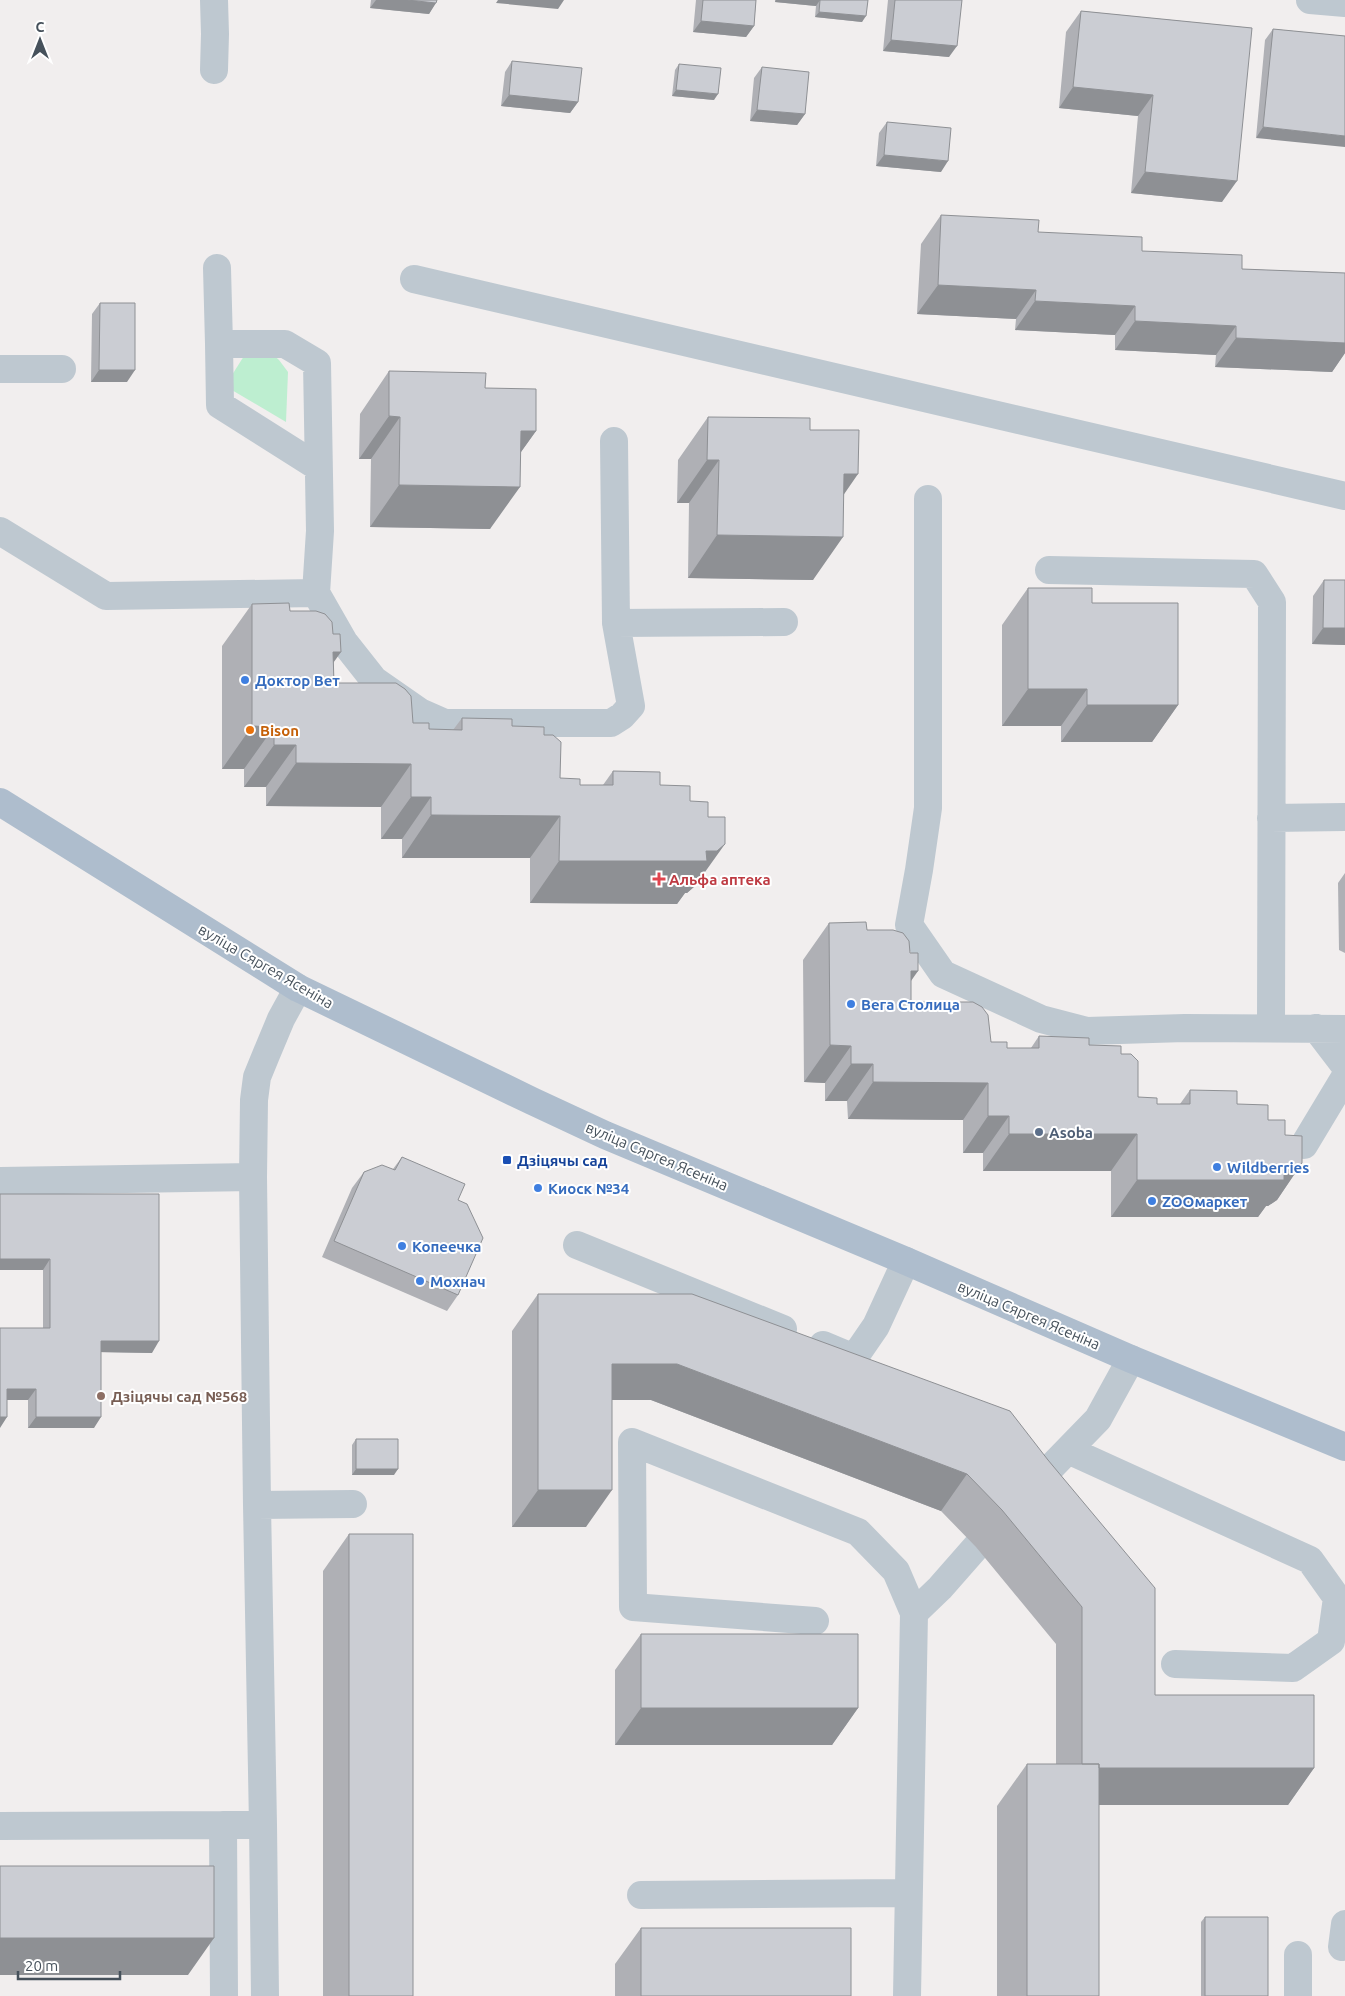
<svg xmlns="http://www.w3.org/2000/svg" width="1345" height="1996" viewBox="0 0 1345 1996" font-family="Ubuntu,sans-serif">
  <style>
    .green { fill: #bdeed0 }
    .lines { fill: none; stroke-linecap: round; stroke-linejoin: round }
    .minor { stroke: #bec8d0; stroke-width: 28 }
    .major { stroke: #aebdcd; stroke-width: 28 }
    .wall { fill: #afb0b5 }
    .shaded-wall { fill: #8e9094 }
    .building { fill: #cbcdd3; stroke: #8e9094 }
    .shop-dot { fill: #3f7fe0; stroke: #fff; stroke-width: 2 }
    .food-dot { fill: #e8710a; stroke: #fff; stroke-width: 2 }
    .health-dot { fill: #e0444e; stroke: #fff; stroke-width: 2 }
    .service-dot { fill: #5c6f8a; stroke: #fff; stroke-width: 2 }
    .transit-dot { fill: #1a4fb4; stroke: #fff; stroke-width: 2 }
    .education-dot { fill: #8d6e63; stroke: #fff; stroke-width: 2 }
    .labels { text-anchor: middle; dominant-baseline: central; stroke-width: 4; stroke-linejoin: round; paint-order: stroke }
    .shop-label { font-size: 15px; font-weight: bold; fill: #366cbe; stroke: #fff; text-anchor: start }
    .food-label { font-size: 15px; font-weight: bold; fill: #c56008; stroke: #fff; text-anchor: start }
    .health-label { font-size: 15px; font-weight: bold; fill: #be3a42; stroke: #fff; text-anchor: start }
    .street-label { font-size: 15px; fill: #46515b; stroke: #fff }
    .service-label { font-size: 15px; font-weight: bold; fill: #4e5e75; stroke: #fff; text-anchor: start }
    .transit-label { font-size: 15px; font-weight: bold; fill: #164399; stroke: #fff; text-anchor: start }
    .education-label { font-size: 15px; font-weight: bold; fill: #785e54; stroke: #fff; text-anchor: start }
  </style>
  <rect width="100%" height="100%" fill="#f1eeee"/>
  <path class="green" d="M271,353L279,360L288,372L286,422L225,386L244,356Z"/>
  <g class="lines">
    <path class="minor" d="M214,0L215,34L214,70
      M1310,0L1345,3
      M217,268L219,344H285L317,363L320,531L316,593
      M414,279L1345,496
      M219,344L220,405L318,467
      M0,369H62
      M928,499V808L919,870L909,925L943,974L1041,1019L1087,1031L1185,1028L1345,1029
      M0,531L106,596L316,593L344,642L374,680L420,712L445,723H611L622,716L631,706L616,623L614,441
      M1049,570L1254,574L1272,602L1271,1028
      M616,623L784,622
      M1271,818L1345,817
      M1316,1028L1345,1066
      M1304,1145L1345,1077
      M0,1181L253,1177
      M577,1245L783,1329
      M823,1345L854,1358L876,1326L906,1261
      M1068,1450L1310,1560L1337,1598L1331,1641L1293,1668L1175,1664
      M1027,1492L1098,1419L1131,1359
      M257,1505L353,1504
      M815,1621L633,1607L632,1442L858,1532L896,1571L914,1613
      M263,1825L265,1996
      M0,1826L223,1825
      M641,1895L907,1893
      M1342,1947L1345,1924
      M224,1996L223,1825H263L257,1505L253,1177L254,1100L257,1077L266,1055L281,1019L298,988
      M907,1996L914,1613L940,1588L976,1547
      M1298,1996V1955"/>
    <path class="major" d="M0,802L298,988L532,1101L605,1135L906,1261L1131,1359L1345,1447"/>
  </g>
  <path class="wall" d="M371,0H437L429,14L370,8Z
    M696,0H756L754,26L746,37L693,32Z
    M775,0H868L862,22L815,17L816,6L775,2Z
    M888,0H962L949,57L883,51Z
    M1081,11L1252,28L1222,202L1131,193L1138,116L1059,108L1066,32Z
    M1273,29L1345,36L1256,138L1265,40Z
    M512,61L578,102L570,113L501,106L505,72Z
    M679,64L714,100L672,96L675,70Z
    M762,67L805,114L797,125L750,121L754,78Z
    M887,122L941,172L876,166L879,133Z
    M941,215L1242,269L1345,273V353L1332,372L1215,367L1216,355L1115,350V335L1015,330L1016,319L917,314L921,244Z
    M100,303L127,382H91L92,314Z
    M389,371L485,388L536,431L520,453L490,529L370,527L371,459H359L360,414Z
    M708,417L810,430L844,495L813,580L688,578L689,503H677L678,460Z
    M1324,580L1345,645L1312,644L1313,596Z
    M1028,588L1092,603L1178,705L1152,742H1061V726H1002V625Z
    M252,604L290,611L333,634L334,683L413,723L429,729L453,730L462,718L512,726L544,735L560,778L580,785H603L613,771L660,785L690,801L695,886L687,893H685L677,904L530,903V858H402V839H381V807L266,806V787H244V769H222V646Z
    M1345,873V953L1339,950L1338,883Z
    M829,923L867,930L911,982V1002L991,1042L1007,1048H1031L1039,1036L1089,1045L1121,1054L1138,1097L1157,1104H1180L1190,1090L1237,1104L1268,1120L1285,1135L1302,1163L1277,1200L1268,1206H1266L1258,1217H1111V1171H983V1153H963V1120L848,1119L847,1101H825V1083L804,1082L803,960Z
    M402,1157L458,1200V1295L447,1311L322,1257L352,1188L364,1172L393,1169Z
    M0,1194L152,1353L101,1352L94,1428H28V1400H7L0,1328H43V1270H0Z
    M538,1294L1010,1411L1155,1695L1314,1768L1288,1805H1099V1996H997V1806L1027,1764H1056V1644L976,1547L941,1511L651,1400H612L586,1527H512V1331Z
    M356,1439L394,1475H352V1445Z
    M349,1534L413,1996H323V1571Z
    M641,1634L858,1708L832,1745H615V1670Z
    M1205,1917L1268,1996H1201V1922Z
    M641,1928L851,1996H615V1964Z"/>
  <path class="shaded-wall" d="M376,0H407L436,3L429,14L370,8Z
    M498,0H564L558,9L496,3Z
    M776,0H820L816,6L775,2Z
    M819,12L866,16L862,22L815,17Z
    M701,21L754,26L746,37L693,32Z
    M891,40L957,46L949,57L883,51Z
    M1073,87L1153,95L1138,116L1059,108Z
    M676,90L718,94L714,100L672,96Z
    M509,95L578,102L570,113L501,106Z
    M757,110L805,114L797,125L750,121Z
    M1263,127L1345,136V147L1256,138Z
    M884,155L948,161L941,172L876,166Z
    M1145,172L1237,181L1222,202L1131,193Z
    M938,285L1036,290L1016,319L917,314Z
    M1035,301L1135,306L1115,335L1015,330Z
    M1135,321L1236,326L1216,355L1115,350Z
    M1236,338L1345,343V353L1332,372L1215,367Z
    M99,370H135L127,382H91Z
    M389,416L400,417L371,459H359Z
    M521,431H536L506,473Z
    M707,460H719L689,503H677Z
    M844,474H858L829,516Z
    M399,485L520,487L490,529L370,527Z
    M717,535L843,537L813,580L688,578Z
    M1323,628H1345V645L1312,644Z
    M333,652H341L311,694Z
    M1028,689H1087L1061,726H1002Z
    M1087,705H1178L1152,742H1061Z
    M252,726L274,727L244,769H222Z
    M274,745H296L266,787H244Z
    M296,763L411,764L381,807L266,806Z
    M411,797H431L402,839H381Z
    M431,815L560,816L530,858H402Z
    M725,844L695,886L687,893H685L677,904L530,903L559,861L706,851Z
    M911,971H918L892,1008Z
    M830,1045L851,1046L825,1083L804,1082Z
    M851,1064H873L847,1101H825Z
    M873,1082L988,1083L963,1120L848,1119Z
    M988,1116H1009L983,1153H963Z
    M1009,1134H1137L1111,1171H983Z
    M1302,1163L1277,1200L1268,1206H1266L1258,1217H1111L1137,1180L1284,1169Z
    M0,1259H50L43,1270H0Z
    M101,1341H159L152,1353L94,1352Z
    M612,1364H677L967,1474L941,1511L651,1400H586Z
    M7,1389H36L28,1400H0Z
    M0,1417H7L0,1428Z
    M36,1417H101L94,1428H28Z
    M356,1469H398L394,1475H352Z
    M538,1490H612L586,1527H512Z
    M641,1708H858L832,1745H615Z
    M1082,1768H1314L1288,1805H1056Z
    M0,1938H214L188,1975H0Z"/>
  <path class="building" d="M407,0H437L436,3Z
    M703,0H756L754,26L701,21Z
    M816,0H868L866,16L819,12L820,0Z
    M895,0H962L957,46L891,40Z
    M1081,11L1252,28L1237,181L1145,172L1153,95L1073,87Z
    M1273,29L1345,36V136L1263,127Z
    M512,61L582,68L578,102L509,95Z
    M679,64L721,68L718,94L676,90Z
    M762,67L809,72L805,114L757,110Z
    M887,122L951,128L948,161L884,155Z
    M941,215L1039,220L1038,232L1142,237V251L1242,255V269L1345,273V343L1236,338V326L1135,321V306L1035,301L1036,290L938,285Z
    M100,303H135V370H99Z
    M389,371L486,373L485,388L536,389V431H521L520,487L399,485L400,417L389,416Z
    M708,417L810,418V430H859L858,474H844L843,537L717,535L719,460H707Z
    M1324,580H1345V628H1323Z
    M1028,588H1092V603H1178V705H1087V689H1028Z
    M289,603L290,611H316L325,614L332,622L333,634H340L341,652H333L334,683H396L405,689L411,696L413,723H429V729L462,730V718L512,719V726L544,727V735H553L561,742L560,778L580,779V785H613V771L660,772V785L690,786V801L708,802V817H725V844L717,851H706L707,861H559L560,816L431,815V797H411V764L296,763V745H274V727L252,726V604Z
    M866,922L867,930H893L903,933L909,941L910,953H918V971H911V1002H973L982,1007L988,1015L991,1042H1007V1048H1039V1036L1089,1038V1045L1121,1046V1054H1131L1138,1061V1097L1157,1098V1104H1190V1090L1237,1091V1104L1268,1105V1120H1285V1135L1302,1136V1163L1294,1169H1284V1180H1137V1134H1009V1116H988V1083L873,1082V1064H851V1046L830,1045L829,923Z
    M402,1157L465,1184L458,1200L467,1204L483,1238L458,1295L334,1241L364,1172L382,1165L395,1170Z
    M0,1194H159V1341H101V1417H36V1389H7V1417H0V1328H50V1259H0Z
    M538,1294H692L1010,1411L1048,1460L1155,1588V1695H1314V1768H1099V1764H1082V1607L1002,1510L967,1474L677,1364H612V1490H538Z
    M356,1439H398V1469H356Z
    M349,1534H413V1996H349Z
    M641,1634H858V1708H641Z
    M1027,1764H1099V1996H1027Z
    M0,1866H214V1938H0Z
    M1205,1917H1268V1996H1205Z
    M641,1928H851V1996H641Z"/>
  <g class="shop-dot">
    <circle cx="245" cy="680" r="5"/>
    <circle cx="851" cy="1004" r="5"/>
    <circle cx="1217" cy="1167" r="5"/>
    <circle cx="538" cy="1188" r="5"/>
    <circle cx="1152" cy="1201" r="5"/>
    <circle cx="402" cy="1246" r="5"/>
    <circle cx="420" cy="1281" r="5"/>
  </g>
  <circle class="food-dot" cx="250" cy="730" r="5"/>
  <path class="health-dot" d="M656.5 871.5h5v5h5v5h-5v5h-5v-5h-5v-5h5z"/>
  <circle class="service-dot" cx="1039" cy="1132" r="5"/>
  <rect class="transit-dot" x="502" y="1155" width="10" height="10" rx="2.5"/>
  <circle class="education-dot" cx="101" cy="1396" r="5"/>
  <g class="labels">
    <g class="shop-label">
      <text x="255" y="680">Доктор Вет</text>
      <text x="861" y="1004">Вега Столица</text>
      <text x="1227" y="1167">Wildberries</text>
      <text x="548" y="1188">Киоск №34</text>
      <text x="1162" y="1201">ZOOмаркет</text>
      <text x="412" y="1246">Копеечка</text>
      <text x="430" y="1281">Мохнач</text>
    </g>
    <g class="food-label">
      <text x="260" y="730">Bison</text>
    </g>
    <g class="health-label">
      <text x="669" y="879">Альфа аптека</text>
    </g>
    <g class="street-label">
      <text transform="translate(266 966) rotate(30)">вуліца Сяргея Ясеніна</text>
      <text transform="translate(657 1156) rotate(23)">вуліца Сяргея Ясеніна</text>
      <text transform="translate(1029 1315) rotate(23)">вуліца Сяргея Ясеніна</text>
    </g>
    <g class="service-label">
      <text x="1049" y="1132">Asoba</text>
    </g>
    <g class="transit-label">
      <text x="517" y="1160">Дзіцячы сад</text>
    </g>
    <g class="education-label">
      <text x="111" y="1396">Дзіцячы сад №568</text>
    </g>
  </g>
  <g transform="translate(40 40)" stroke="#ffffff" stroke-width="4" paint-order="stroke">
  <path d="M0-4L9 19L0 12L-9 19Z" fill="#46515b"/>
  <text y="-8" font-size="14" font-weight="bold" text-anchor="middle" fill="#46515b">С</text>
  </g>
  <path d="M18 1971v8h102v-8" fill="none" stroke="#46515b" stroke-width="2.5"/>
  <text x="25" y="1971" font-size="15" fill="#46515b" stroke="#ffffff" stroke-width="4" paint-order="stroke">20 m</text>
</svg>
